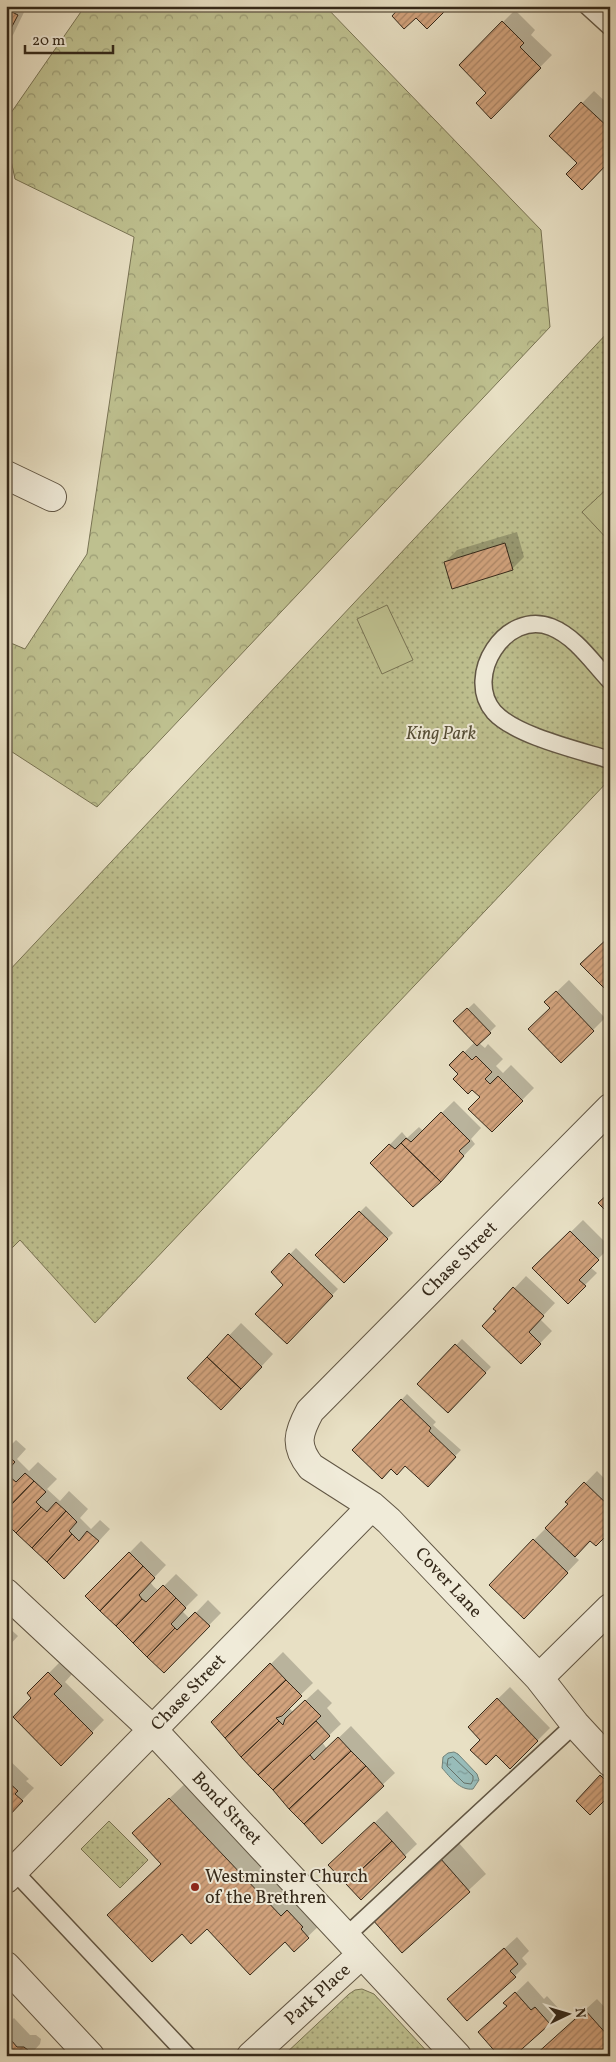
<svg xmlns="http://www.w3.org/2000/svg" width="616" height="2062" viewBox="0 0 616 2062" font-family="Vollkorn,serif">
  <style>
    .forest { fill: url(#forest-crowns); stroke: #797454 }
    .park { fill: url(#park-dots); stroke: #797454 }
    .garden { fill: #bec08f; stroke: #797454 }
    .water { fill: url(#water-ripples); stroke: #708179 }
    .shadow { fill: #0003 }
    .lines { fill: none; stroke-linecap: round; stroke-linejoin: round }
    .shore { stroke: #667269; stroke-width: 1 }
    .building { fill: url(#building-hatch); stroke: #342819 }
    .service-casing { stroke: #615644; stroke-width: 19 }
    .minor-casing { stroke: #615644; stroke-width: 30 }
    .service { stroke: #f0ebd9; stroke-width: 16 }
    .minor { stroke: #f0ebd9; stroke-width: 28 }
    .poi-dot { fill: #8f2418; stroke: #f0ebd9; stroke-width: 2 }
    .labels { text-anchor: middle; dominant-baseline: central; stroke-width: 4; stroke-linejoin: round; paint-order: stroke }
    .park-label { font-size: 18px; font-style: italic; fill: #564e36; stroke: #f0ebd9 }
    .street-label { font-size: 18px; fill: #342819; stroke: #f0ebd9 }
    .poi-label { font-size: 18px; fill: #342819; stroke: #f0ebd9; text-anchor: start }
  </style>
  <defs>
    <pattern id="forest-crowns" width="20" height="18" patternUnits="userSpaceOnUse" patternTransform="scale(1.25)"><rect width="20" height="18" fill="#bec08f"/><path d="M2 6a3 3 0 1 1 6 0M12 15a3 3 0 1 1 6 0" fill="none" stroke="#9b9c74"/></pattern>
    <pattern id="park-dots" width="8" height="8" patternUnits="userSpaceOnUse" patternTransform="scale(1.25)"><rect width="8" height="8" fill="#bec08f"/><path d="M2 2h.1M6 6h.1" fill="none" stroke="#9b9c74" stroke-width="1.8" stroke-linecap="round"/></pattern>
    <pattern id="water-ripples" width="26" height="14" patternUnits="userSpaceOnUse" patternTransform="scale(1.25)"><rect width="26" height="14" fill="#98bcb9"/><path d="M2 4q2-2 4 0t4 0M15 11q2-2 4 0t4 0" fill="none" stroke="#7d9996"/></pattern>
    <pattern id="building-hatch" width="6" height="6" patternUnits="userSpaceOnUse" patternTransform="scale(1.25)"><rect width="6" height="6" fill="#d2a37d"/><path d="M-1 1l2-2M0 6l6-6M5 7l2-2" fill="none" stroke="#ab8566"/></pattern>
  </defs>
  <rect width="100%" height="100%" fill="#e8e0c4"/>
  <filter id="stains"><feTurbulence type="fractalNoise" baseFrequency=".004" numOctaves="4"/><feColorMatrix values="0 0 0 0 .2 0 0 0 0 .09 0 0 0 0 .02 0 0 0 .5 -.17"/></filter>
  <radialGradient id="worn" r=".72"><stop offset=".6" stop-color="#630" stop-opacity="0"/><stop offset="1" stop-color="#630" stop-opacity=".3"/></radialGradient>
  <path class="forest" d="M85,6H325L541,230L550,327L97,807L6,748V641L25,649L87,554L134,237L15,179L6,137V120Z"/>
  <path class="park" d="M610,330V779L95,1323L20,1240L6,1254V974Z
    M109,1821L148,1860L120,1888L81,1849Z
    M362,1989L374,1994L431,2056H283L349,1994L355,1990Z"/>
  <path class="garden" d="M610,486V542L582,512Z
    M387,605L413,660L382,674L357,619Z"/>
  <path class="water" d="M454,1752L458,1754L477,1774L479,1780L473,1789C460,1791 450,1777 442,1768L443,1757L448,1753Z"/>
  <path class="shadow" d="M6,6H27L13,35L6,42Z
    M515,10L535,30L531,35L552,55L491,117L488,93L460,65Z
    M594,91L610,106V160L578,163L550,136Z
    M517,532L524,557L512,569L445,562L457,550Z
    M569,980L605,1018L593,1030L552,1007L546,1002Z
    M474,1003L496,1026L479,1043L485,1048L488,1044L503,1059L496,1066L503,1073L511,1065L534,1088L492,1131L481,1097L451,1065L475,1042L455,1021Z
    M454,1101L481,1128L471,1139L475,1144L440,1181L372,1163L402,1132L407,1138L419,1127L423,1131Z
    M366,1206L393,1233L344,1282L317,1255Z
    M583,1220L610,1247L590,1267L597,1273L568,1302L534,1268Z
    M296,1248L338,1289L287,1342L285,1285L273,1272Z
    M526,1276L555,1303L540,1319L552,1331L521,1363L495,1309Z
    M241,1323L273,1354L233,1397L189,1378Z
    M462,1339L491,1367L448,1412L419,1384Z
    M407,1394L436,1422L433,1425L461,1450L427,1485L405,1464L354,1450Z
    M16,1440L26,1449L17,1459L29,1471L38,1462L57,1479L47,1489L60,1501L69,1491L88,1509L80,1518L91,1529L100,1520L110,1529L76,1566L6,1522V1450Z
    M610,1451V1461L605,1456Z
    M597,1471L610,1484V1530L590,1540L574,1556L579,1560L536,1605L534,1540L570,1504L567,1502Z
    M141,1541L166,1565L150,1582L154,1587L159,1591L176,1574L198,1595L182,1611L190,1619L208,1600L221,1613L164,1671L87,1596Z
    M6,1625L18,1636L6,1649Z
    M283,1652L313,1683L288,1707L293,1712L318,1689L332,1703L327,1708L341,1724L322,1742L327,1749L351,1726L395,1773L322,1842L212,1722Z
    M61,1661L73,1673L65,1682L104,1720L61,1764L33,1698L29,1693Z
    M510,1687L550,1728L510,1768L469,1727Z
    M610,1698V1705L606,1701Z
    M6,1757L29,1779L26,1781L34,1788L6,1817Z
    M607,1770L610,1773V1793L577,1801Z
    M191,1778L329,1916L294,1950L285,1941L207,1927L182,1932L109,1915L162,1863L155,1812Z
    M387,1811L417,1844L361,1898L342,1853Z
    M458,1842L486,1874L402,1952L374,1920Z
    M517,1937L529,1951L522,1958L527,1964L515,1976L461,1988Z
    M528,1981L544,1999L547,1996L561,2011L513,2056L508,2006L505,2003Z
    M597,1999L610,2013V2049L541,2050Z
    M14,2018L30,2035H36L41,2039L40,2044L29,2056H6V2025Z"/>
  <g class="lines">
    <path class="shore" d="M453,1757L473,1776V1780L471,1784L464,1783L447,1766L448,1759Z"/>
  </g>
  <path class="building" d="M401,6H450L427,29L416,18L404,29L392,16Z
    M6,9L18,15L6,38Z
    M502,21L524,43L520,47L541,68L491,119L476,103L486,93L459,65Z
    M581,102L610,129V161L582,190L566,174L577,163L549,136Z
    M505,543L513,570L452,589L444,562Z
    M610,936V994L580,964Z
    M556,991L594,1031L561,1063L528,1029L550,1008L544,1002Z
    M467,1008L491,1033L477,1046L453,1021Z
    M463,1051L472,1060L476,1056L492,1072L485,1079L490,1084L498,1076L523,1101L492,1132L468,1109L480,1097L472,1090L468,1094L453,1079L458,1074L449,1065Z
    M441,1112L470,1141L459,1151L464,1156L441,1182L401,1143L406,1138L411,1142Z
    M401,1143L441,1182L413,1207L370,1163L389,1144L395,1149Z
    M610,1192V1215L598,1203Z
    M359,1211L388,1239L344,1283L315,1255Z
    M570,1231L599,1260L579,1280L586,1286L568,1304L532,1268Z
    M289,1253L333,1296L287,1344L255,1314L283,1285L271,1272Z
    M513,1287L544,1316L529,1332L541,1344L521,1364L482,1326L496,1311L493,1309Z
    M228,1334L262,1367L241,1389L207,1357Z
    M455,1344L486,1373L448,1413L417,1384Z
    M207,1357L241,1389L221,1410L187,1378Z
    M401,1399L431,1428L429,1431L456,1457L428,1487L405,1466L397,1475L391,1469L382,1479L352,1450Z
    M6,1454L15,1462L6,1472Z
    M25,1473L34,1481L6,1510V1481L10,1477L16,1482Z
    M34,1481L46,1492L36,1502L41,1507L16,1533L6,1523V1510Z
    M584,1482L610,1507V1532L596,1546L590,1541L575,1557L545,1528L568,1504L565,1502Z
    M56,1502L66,1511L32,1548L16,1533L41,1507L47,1512Z
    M66,1511L77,1522L69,1531L72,1534L47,1562L32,1548Z
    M87,1531L99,1541L64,1579L47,1562L72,1534L79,1541Z
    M533,1539L568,1573L524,1619L489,1585Z
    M129,1552L143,1566L100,1611L85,1596Z
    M143,1566L155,1578L139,1595L142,1599L116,1626L100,1611Z
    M163,1585L176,1598L133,1643L116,1626L142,1599L146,1602Z
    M176,1598L186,1608L171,1624L175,1628L147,1657L133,1643Z
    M195,1612L210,1626L164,1673L147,1657L175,1628L177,1630Z
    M270,1663L286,1680L225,1738L211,1722Z
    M48,1672L62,1686L54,1694L93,1733L61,1766L13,1717L31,1698L27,1693Z
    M286,1680L302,1696L282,1716L276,1718L279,1721L241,1757L225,1738Z
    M497,1698L538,1741L510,1769L496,1755L486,1765L470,1750L480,1740L468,1727Z
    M305,1700L321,1716L258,1775L241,1757L279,1721L283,1725L285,1719Z
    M316,1721L330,1736L273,1790L258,1775Z
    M338,1737L351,1751L289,1809L273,1790L310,1755L314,1760Z
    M351,1751L366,1766L304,1824L289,1809Z
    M366,1766L384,1786L322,1844L304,1824Z
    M600,1775L610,1785V1795L590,1815L576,1801Z
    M6,1780L18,1791L15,1794L23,1801L6,1819Z
    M169,1798L281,1916L287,1910L303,1927L301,1929L309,1938L294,1952L285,1942L250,1975L207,1929L191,1944L182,1934L152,1962L107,1915L161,1864L132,1833Z
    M374,1822L392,1841L346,1884L328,1865Z
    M392,1841L406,1857L361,1900L346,1884Z
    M440,1858L470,1892L402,1953L372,1919Z
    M504,1948L518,1964L510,1971L516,1977L467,2021L447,1999Z
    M515,1992L531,2010L535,2007L550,2024L514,2056H499L478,2032L507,2006L503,2003Z
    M585,2010L610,2038V2051L604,2056H534Z
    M6,2034L17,2047H24L29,2051V2056H6Z"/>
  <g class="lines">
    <defs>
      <path id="service" d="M587,6L610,27
        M610,681C592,662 576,637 551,627C506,609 463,676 494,712C516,736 578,750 610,760
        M14,1871L188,2056
        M345,1937L575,1724"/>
      <path id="minor" d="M6,475L52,497
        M610,1108L310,1411C298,1433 294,1446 311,1467L372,1506L389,1521L539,1678L575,1724L610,1762
        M6,1593L153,1730L457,2056
        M539,1678L610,1608
        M6,1879L372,1506
        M6,1966L90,2056
        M251,2056L362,1954"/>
    </defs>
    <use href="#service" class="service-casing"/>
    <use href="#minor" class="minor-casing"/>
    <use href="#service" class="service"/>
    <use href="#minor" class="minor"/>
  </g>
  <circle class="poi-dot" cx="195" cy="1887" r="5"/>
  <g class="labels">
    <g class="park-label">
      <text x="441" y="734">King Park</text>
    </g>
    <g class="street-label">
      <text transform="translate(460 1260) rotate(-45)">Chase Street</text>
      <text transform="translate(448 1583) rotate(47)">Cover Lane</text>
      <text transform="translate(189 1693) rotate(-46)">Chase Street</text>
      <text transform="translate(226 1809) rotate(47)">Bond Street</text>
      <text transform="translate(318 1995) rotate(-42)">Park Place</text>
    </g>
    <g class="poi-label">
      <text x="205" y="1877">Westminster Church<tspan x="205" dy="21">of the Brethren</tspan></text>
    </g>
  </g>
  <rect width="616" height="2062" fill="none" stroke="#e8e0c4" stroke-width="25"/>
  <rect x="8" y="8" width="601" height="2047" fill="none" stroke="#342819" stroke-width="2.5"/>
  <rect x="12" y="12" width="591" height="2037" fill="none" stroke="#342819"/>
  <g transform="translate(568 2014) rotate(85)" stroke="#f0ebd9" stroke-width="4" paint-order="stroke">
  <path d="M0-4L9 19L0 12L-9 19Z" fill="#342819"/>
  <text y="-8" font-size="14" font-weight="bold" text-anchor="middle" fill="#342819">N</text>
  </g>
  <path d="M25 45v8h88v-8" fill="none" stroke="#342819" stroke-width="2.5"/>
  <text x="32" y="45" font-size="15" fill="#342819" stroke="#f0ebd9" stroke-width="4" paint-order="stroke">20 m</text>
  <rect width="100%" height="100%" filter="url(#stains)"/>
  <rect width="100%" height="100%" fill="url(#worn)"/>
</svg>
